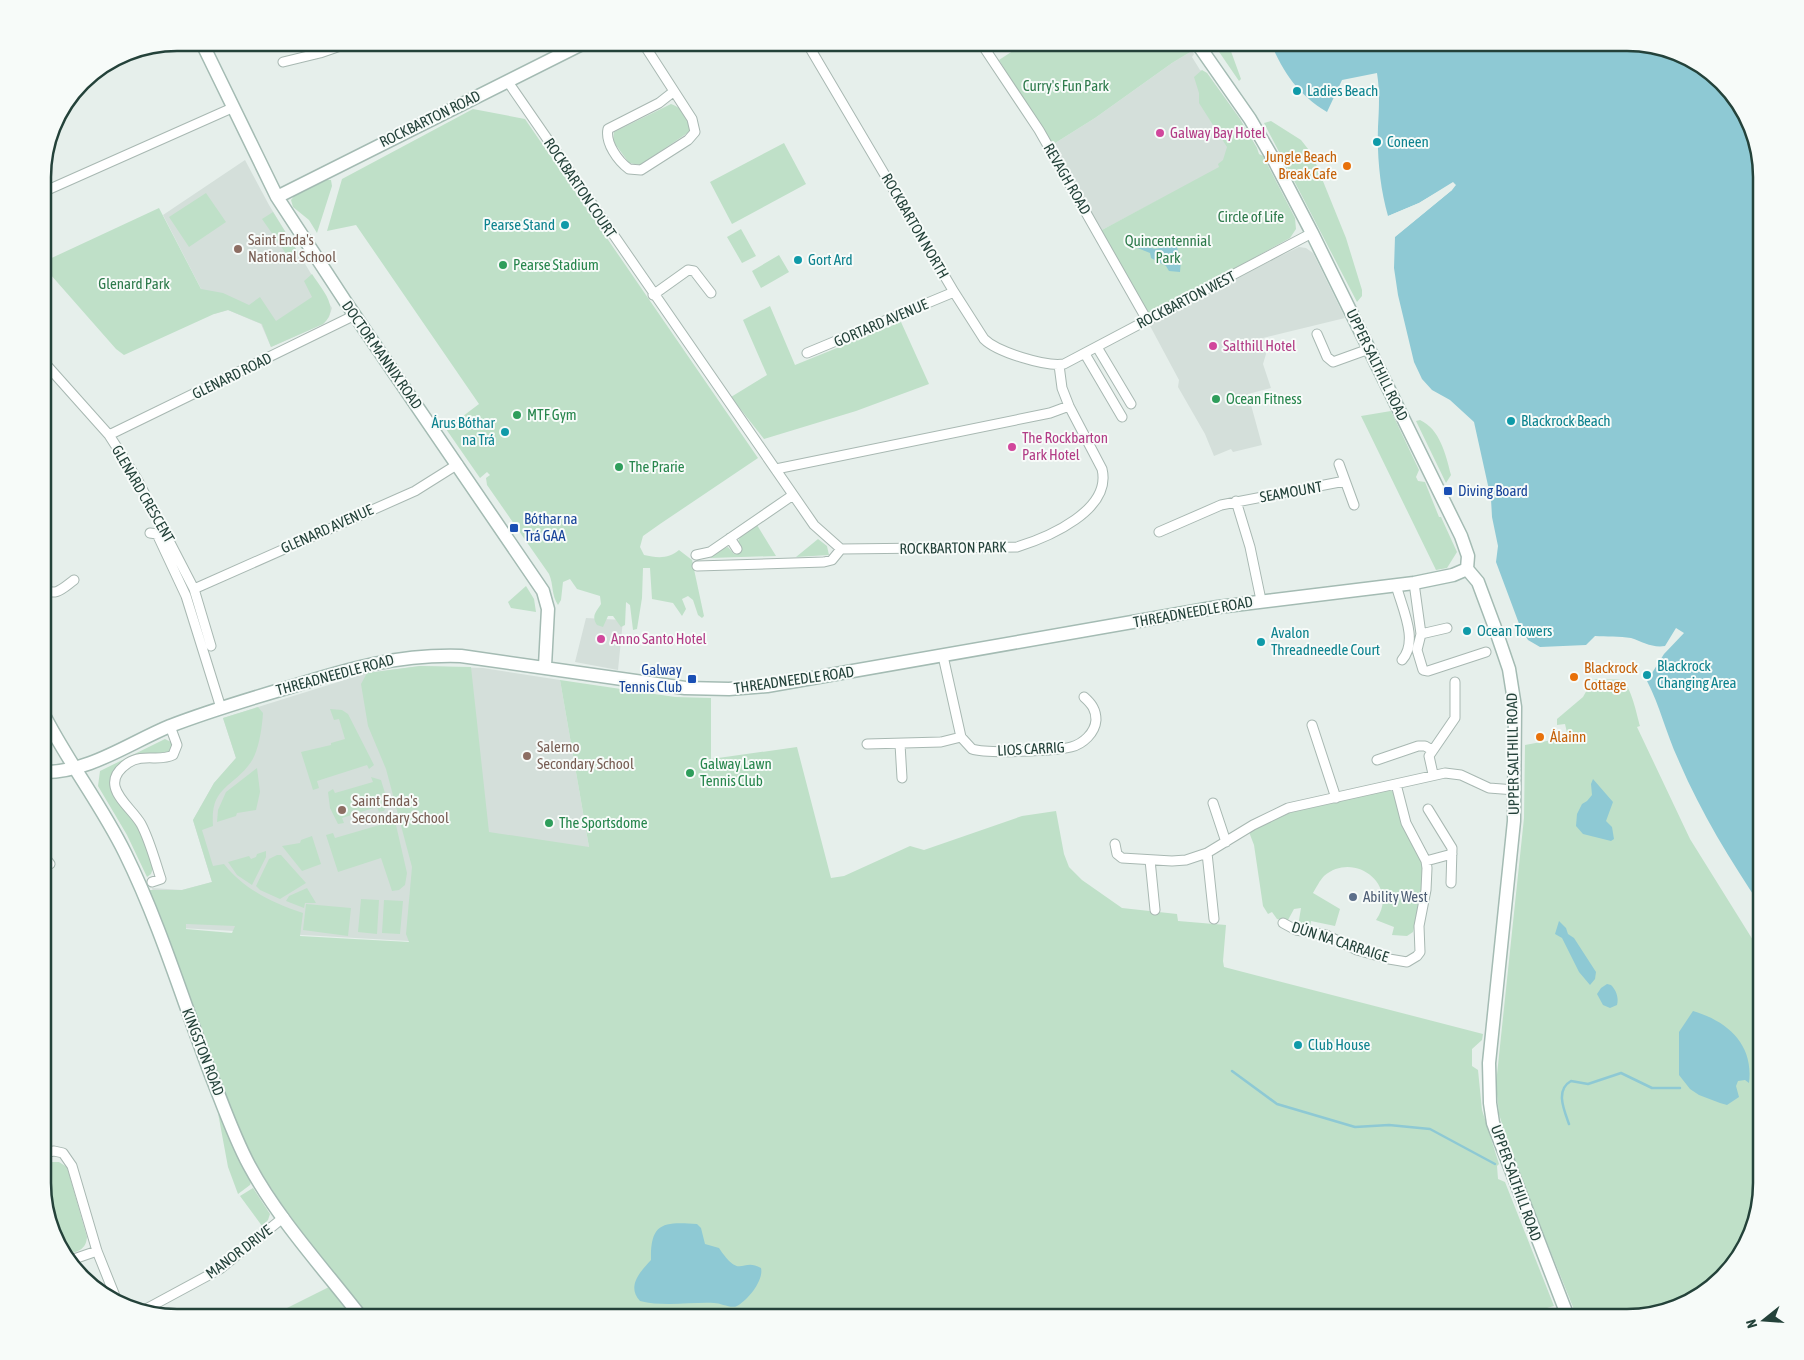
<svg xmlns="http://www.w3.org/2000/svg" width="1804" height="1360" viewBox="0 0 1804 1360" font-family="'Asap Condensed',sans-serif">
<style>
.built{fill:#d4dfda}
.green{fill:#bfe0c8;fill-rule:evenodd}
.water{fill:#8ec9d4}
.pier{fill:#e6efeb}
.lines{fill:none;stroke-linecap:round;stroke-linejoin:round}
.stream{stroke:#8ec9d4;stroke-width:2.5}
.street-casing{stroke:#a8b8b2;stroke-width:11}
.secondary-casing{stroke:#a4bbb3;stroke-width:15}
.street{stroke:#fff;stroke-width:9}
.secondary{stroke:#fff;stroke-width:12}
.culture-dot{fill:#0f9aa8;stroke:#f7fbf9;stroke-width:2}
.hotel-dot{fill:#d1479c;stroke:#f7fbf9;stroke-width:2}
.food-dot{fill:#e8710a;stroke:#f7fbf9;stroke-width:2}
.education-dot{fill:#8d6e63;stroke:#f7fbf9;stroke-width:2}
.leisure-dot{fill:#2e9e5b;stroke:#f7fbf9;stroke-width:2}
.transit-dot{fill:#1a4fb4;stroke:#f7fbf9;stroke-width:2}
.service-dot{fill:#5c6f8a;stroke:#f7fbf9;stroke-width:2}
.labels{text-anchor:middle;stroke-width:4;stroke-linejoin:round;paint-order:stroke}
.park-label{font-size:15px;fill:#2d7a4b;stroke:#f7fbf9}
.culture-label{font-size:15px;fill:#0d838f;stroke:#f7fbf9;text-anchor:start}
.street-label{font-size:15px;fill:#24423a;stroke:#f7fbf9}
.hotel-label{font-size:15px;fill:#b23c85;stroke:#f7fbf9;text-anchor:start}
.food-label{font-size:15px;fill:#c56008;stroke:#f7fbf9;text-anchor:start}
.education-label{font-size:15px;fill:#785e54;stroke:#f7fbf9;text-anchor:start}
.leisure-label{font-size:15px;fill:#27864d;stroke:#f7fbf9;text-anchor:start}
.transit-label{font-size:15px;fill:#164399;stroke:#f7fbf9;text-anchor:start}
.service-label{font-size:15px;fill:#4e5e75;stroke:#f7fbf9;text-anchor:start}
.rim{fill:none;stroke:#24423a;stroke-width:2.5}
</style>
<rect width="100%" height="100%" fill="#e6efeb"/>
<!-- built -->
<path class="built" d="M1192,51L1194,54L1192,57L1200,70L1207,73L1240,119L1257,148L1100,231L1052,145L1095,118L1172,63Z
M245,160L269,205L332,308L329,317L323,324L271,347L261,324L228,310L214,314L163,215Z
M1299,247L1306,248L1313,253L1345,318L1263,338L1266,354L1263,364L1271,388L1248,394L1262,445L1233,452L1231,449L1214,456L1205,434L1178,387L1179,380L1149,324L1179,310L1204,294Z
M586,618L623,620L618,670L575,662Z
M420,666L483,668L560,680L589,847L600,952L163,927L152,888L182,890L212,882L193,820L214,783L236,758L223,718L367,673Z"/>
<!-- green -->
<path class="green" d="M1025,43H1186L1192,51L1172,63L1095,118L1052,145L999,60Z
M1213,43H1228L1241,79L1239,81Z
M1202,70L1207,73L1240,119L1257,148L1259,154L1263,156L1295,218L1296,229L1290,238L1148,316L1100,231L1219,167L1218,164L1223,160L1227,147L1199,103V93L1194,77Z
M671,104C682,107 691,121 689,132L640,165L629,163L613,141L614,132Z
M473,109L525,119L758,458L660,524L643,536L640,547L644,555C657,558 669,559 679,550L692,560L704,616L702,618L698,615L693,600L688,596L682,599L686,609L682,616L673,603L652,599L650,568H643L642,598L637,629L633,630L630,605L626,602L625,625L621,627L613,616H608L603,627L597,625C591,616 596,612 601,604L600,596L577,589L570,579L563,582L561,600L558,605C551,594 554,586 549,574L487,485L486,478L490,475L487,472L480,478L446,429L479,404L356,225L327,231L342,179Z
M1271,121L1301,140L1312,154L1346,238L1362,290V296L1357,302L1264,123Z
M784,143L806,184L732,224L710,182Z
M325,180H331L332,186L317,233L309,220L293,207L291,200L295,195Z
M206,193L226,222L189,247L169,217Z
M159,208L201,289L223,293L249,305L260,297L276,321L312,297L304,281L312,274C322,290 341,308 323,324L271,347L262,324L228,310L214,314L124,355L116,349L43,266V262Z
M273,212L299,254L295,257L287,255L262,219Z
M741,229L756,256L742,263L727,237Z
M779,255L789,272L761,288L752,271Z
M770,306L795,365L901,322L929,384L856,411L764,439L731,397L767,375L743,320Z
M1391,411L1419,470L1416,477L1418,481L1425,482L1439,517H1441L1457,552L1447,568L1436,570L1361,416Z
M1420,420C1440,429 1446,455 1451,475L1446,483L1416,421Z
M757,525L776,556L710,558L721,549L728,547L734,554L742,549L738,542L740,537Z
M818,539L827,546L829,555L796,557Z
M526,586L534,599L536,612L511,608L508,602Z
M420,666L471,667L489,832L589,847L560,680L675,697L711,698V759L797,747L831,878L844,876L910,846L924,850L1022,816L1056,811L1064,854L1069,867L1082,880L1122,908L1177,914L1178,921L1226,925L1223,961L1224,967L1483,1034L1482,1040L1472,1049V1066L1478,1070L1482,1110L1499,1164L1497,1166L1498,1179L1505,1182L1554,1306L1515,1317H369C323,1257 270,1199 239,1130L148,890H182L212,882L193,820L214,783L236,758L223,718L258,707L263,713C262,728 259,750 251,762C232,789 210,786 213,826L202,830L213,866L224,864C244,889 272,903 303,913L300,936L409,942L406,934L412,867L386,769L368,726L361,684L367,673ZM186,924L235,926L232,933L186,929Z
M1596,679C1604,680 1615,679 1621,680C1631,684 1637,716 1640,726L1637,727L1690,839L1761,953V1183L1754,1226L1734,1265L1686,1304L1627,1317H1577L1511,1153L1499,1114L1496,1084L1524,818L1525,745L1568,737L1565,724L1557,725V719L1583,697L1592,681Z
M330,709L342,710L348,714L374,765L369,769L367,765L317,781L319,788L313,790L301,752L331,745V743L345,739L339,719L334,720Z
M165,739L173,743L171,752L120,765L114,794L138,825L153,868L151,874L147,877L127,835L98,786L100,771Z
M257,768L260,792L256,810L237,813L236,816L217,822L218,810L226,792Z
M371,777L381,780L388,803L384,811L379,812L377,807L342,818L344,823L338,824L330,808L328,792L333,789L335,793L373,782Z
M1386,790L1392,791L1396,795L1404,828L1421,861L1423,873V888L1413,932L1407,936L1392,935L1394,927L1376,920C1400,886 1355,850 1324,876C1320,880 1316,888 1313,893L1340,909L1335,926L1311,921L1310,928L1298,926L1301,908L1294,909L1288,920L1284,921L1277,919L1272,912L1268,914L1263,906L1254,845L1249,832L1295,810Z
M385,818L393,821L396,825L407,873L405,885L399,890L392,891L381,858L338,872L326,835L333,833L335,838L383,824L382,819Z
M312,836L321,864L302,871L282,846L300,843L301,840Z
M266,851V857L252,885L237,875L228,862L249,856L251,859L256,857L257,854Z
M277,855H281L306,883L280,899L260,890L256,886L269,859Z
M307,888L316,903H305L304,908L286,901L289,896Z
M361,899L379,900L377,934L358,932Z
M384,900L403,901L400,934L382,933Z
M306,904L351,908L348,936L303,930Z
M218,1113L251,1182L250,1185L238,1194L228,1167Z
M52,1162H59L67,1167L87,1237C86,1250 78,1251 67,1255C47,1231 43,1195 43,1164Z
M253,1188L270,1214L268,1220L262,1226L240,1196Z
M329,1287L352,1317H269Z"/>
<!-- water -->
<path class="water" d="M1271,43H1627L1671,50L1709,70L1748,118L1761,177V906C1730,860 1700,811 1678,759C1666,733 1660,706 1647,681L1664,654L1684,633L1676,628L1665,646C1652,648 1643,642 1631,638C1620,636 1606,637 1595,636L1586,645L1540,647L1528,640L1521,629L1496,562L1498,546L1492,517L1491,499L1474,422L1450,400L1432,390L1422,379L1414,362L1398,295L1394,268L1395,237L1452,190L1453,183L1419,203L1388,216C1380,188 1377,157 1378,127C1379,108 1380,92 1377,73L1342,80L1327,112C1299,95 1283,73 1271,43Z
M1129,241L1155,249L1176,244L1181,260L1180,272L1169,271L1166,266L1151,258L1150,253L1130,245Z
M1593,779L1613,802L1606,821L1612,827L1614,839L1611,841L1583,834L1576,826L1577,814L1582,804L1587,801L1592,795L1591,784Z
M1559,921L1566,928L1568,934L1574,938L1596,972L1595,979L1590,985L1579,972L1562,938L1555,934Z
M1607,984L1611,985C1616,990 1619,997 1617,1005L1610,1008L1603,1005L1597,994L1601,988Z
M1693,1011C1727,1021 1754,1044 1749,1083L1745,1080L1738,1081L1736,1086L1739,1097L1727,1105L1720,1103L1699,1095L1690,1089L1679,1075V1032Z
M697,1224L701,1228L705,1244L719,1248C741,1281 741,1257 761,1268C764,1280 748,1300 737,1306C731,1309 721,1303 714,1303C690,1302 664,1307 640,1301C626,1286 641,1271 651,1260C650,1222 664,1222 697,1224Z"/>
<!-- pier -->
<path class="pier" d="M1453,182L1456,185L1452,190L1392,239L1393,235L1452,186L1420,206L1389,219L1386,217L1419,203Z"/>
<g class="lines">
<!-- stream -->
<path class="stream" d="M1232,1071L1277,1104L1355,1127L1389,1125L1430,1129L1495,1164
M1569,1124C1564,1110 1555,1090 1571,1081L1588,1084L1621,1073L1652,1088H1680"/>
<defs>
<path id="street" d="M643,43L692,119L695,132L688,140L641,170L629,169C618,161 605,143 608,129L659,103L673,92
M807,43L954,292L984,339C997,352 1046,367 1064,364L1312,233
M981,43L1039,130L1147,320
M283,62L320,53L349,43
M508,82L814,525L841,549L1017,547C1049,537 1112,510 1102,469L1069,406L1062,388L1059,365
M43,192L232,108
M653,295L688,270L694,271L711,293
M1317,334L1327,357L1333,362L1369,349
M1097,347L1131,404
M807,353L954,292
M1085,354L1122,417
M43,361L109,435L137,479L194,589L211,646
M109,435L355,315
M1339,464L1354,505
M776,469L1050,413L1069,406
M1236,501L1250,547L1261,600
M1159,532L1221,505L1345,481
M150,533L157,534L186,596L221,708
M730,538L737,549
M696,555L710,552L793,495
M697,566L824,562L832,560L841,549
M1414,583L1421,634L1447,628
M1396,585C1402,608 1419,641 1402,660
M43,589C56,597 63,588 74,580
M194,589L415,491L458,464
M1421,634L1417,650L1423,670L1428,671L1486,652
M943,656L961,737L972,749C987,754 1056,751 1071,747C1083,744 1095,733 1096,720C1096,710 1092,704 1084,697
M1312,725L1336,798
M867,744L941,742L961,737
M900,744L902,778
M1377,760L1418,746H1425L1432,750
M1433,774L1429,756L1455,718V682
M1213,803L1226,842
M1428,809L1452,848L1451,883
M1115,844L1117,854L1122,858L1172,861L1186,860L1207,853L1253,825L1288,808L1445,773L1461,775L1489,788L1515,790
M1207,853L1214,919
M43,855L50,864
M1150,860L1155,910
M1426,861L1452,854
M152,882L161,879C155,861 150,841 141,824C130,805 96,785 128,763C143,753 160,762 173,755L177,745L170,726
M1283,923L1296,930L1326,935L1357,950L1389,959L1407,962L1417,956L1420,952L1419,926L1426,890L1427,868L1426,861L1406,823L1396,784
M43,1153L54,1151L63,1153L72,1166L97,1251L117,1301
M71,1260L97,1251
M138,1311L146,1309L220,1269L284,1217"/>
<path id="secondary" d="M202,43L277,197L345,301L543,591L548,609L545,666
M1197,43L1250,119L1275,162L1312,233L1461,536L1468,556L1467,569
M277,197L584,43
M1467,569L1478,582L1494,625L1509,669L1515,707L1514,821L1489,1063L1490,1103L1493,1123L1568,1317
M43,713C67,761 101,804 125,853C160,924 183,1001 211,1075C223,1105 234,1137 249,1165C278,1219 324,1269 361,1317
M43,772C88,773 129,743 170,726C209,711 249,699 290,687C348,669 398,654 461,656L685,688L729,689L767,686L1218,607L1414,583L1453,575L1467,569"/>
</defs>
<!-- street casing -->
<use href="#street" class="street-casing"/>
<!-- secondary casing -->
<use href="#secondary" class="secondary-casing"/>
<!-- street -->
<use href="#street" class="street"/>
<!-- secondary -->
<use href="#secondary" class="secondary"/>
</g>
<!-- markers -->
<g class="culture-dot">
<circle cx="1297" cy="91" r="5"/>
<circle cx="1377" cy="142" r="5"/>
<circle cx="565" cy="225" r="5"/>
<circle cx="798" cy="260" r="5"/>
<circle cx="1511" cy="421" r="5"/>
<circle cx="505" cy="432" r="5"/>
<circle cx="1467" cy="631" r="5"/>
<circle cx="1261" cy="642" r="5"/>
<circle cx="1647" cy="675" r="5"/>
<circle cx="1298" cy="1045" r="5"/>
</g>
<g class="hotel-dot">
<circle cx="1160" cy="133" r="5"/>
<circle cx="1213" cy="346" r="5"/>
<circle cx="1012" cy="447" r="5"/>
<circle cx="601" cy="639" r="5"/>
</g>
<g class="food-dot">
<circle cx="1347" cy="166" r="5"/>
<circle cx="1574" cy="677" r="5"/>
<circle cx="1540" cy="737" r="5"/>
</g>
<g class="education-dot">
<circle cx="238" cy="249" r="5"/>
<circle cx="527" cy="756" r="5"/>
<circle cx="342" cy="810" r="5"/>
</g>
<g class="leisure-dot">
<circle cx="503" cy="265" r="5"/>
<circle cx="1216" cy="399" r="5"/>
<circle cx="517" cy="415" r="5"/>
<circle cx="619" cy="467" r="5"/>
<circle cx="690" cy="773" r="5"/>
<circle cx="549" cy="823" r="5"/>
</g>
<g class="transit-dot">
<rect x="1443" y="486" width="10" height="10" rx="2.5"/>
<rect x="509" y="523" width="10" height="10" rx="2.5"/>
<rect x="687" y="674" width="10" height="10" rx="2.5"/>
</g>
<circle class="service-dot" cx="1353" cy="897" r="5"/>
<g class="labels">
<!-- park labels -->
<g class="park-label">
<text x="1066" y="91">Curry's Fun Park</text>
<text x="1251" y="222">Circle of Life</text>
<text x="1168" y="246">Quincentennial<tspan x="1168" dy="17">Park</tspan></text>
<text x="134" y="289">Glenard Park</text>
</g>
<!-- culture labels -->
<g class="culture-label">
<text x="1307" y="96">Ladies Beach</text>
<text x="1387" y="147">Coneen</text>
<text x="555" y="230" text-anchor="end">Pearse Stand</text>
<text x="808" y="265">Gort Ard</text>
<text x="1521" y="426">Blackrock Beach</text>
<text x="495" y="428" text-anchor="end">Árus Bóthar<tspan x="495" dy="17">na Trá</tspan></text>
<text x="1477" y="636">Ocean Towers</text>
<text x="1271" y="638">Avalon<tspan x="1271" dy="17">Threadneedle Court</tspan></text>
<text x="1657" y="671">Blackrock<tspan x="1657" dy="17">Changing Area</tspan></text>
<text x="1308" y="1050">Club House</text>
</g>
<!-- street labels -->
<g class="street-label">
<text transform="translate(430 119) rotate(-26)" y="5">ROCKBARTON ROAD</text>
<text transform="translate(1067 179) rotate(60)" y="5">REVAGH ROAD</text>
<text transform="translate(580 188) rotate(56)" y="5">ROCKBARTON COURT</text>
<text transform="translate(915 226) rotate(60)" y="5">ROCKBARTON NORTH</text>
<text transform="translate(1186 300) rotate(-27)" y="5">ROCKBARTON WEST</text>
<text transform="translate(881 323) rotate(-23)" y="5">GORTARD AVENUE</text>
<text transform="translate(382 355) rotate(55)" y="5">DOCTOR MANNIX ROAD</text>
<text transform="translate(1377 365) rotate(64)" y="5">UPPER SALTHILL ROAD</text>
<text transform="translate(232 376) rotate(-26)" y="5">GLENARD ROAD</text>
<text transform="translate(1291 492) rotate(-10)" y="5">SEAMOUNT</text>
<text transform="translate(143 494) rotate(60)" y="5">GLENARD CRESCENT</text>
<text transform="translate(327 529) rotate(-24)" y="5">GLENARD AVENUE</text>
<text transform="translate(953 548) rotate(-1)" y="5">ROCKBARTON PARK</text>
<text transform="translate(1193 612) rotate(-10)" y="5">THREADNEEDLE ROAD</text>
<text transform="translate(335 675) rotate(-15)" y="5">THREADNEEDLE ROAD</text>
<text transform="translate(794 680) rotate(-8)" y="5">THREADNEEDLE ROAD</text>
<text transform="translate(1031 749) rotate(-3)" y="5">LIOS CARRIG</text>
<text transform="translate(1513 754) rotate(-91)" y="5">UPPER SALTHILL ROAD</text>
<text transform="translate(1340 942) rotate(18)" y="5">DÚN NA CARRAIGE</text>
<text transform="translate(203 1052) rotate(69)" y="5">KINGSTON ROAD</text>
<text transform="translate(1516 1183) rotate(70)" y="5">UPPER SALTHILL ROAD</text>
<text transform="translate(239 1252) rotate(-37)" y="5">MANOR DRIVE</text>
</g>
<!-- hotel labels -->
<g class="hotel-label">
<text x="1170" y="138">Galway Bay Hotel</text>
<text x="1223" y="351">Salthill Hotel</text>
<text x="1022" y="443">The Rockbarton<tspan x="1022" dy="17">Park Hotel</tspan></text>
<text x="611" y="644">Anno Santo Hotel</text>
</g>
<!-- food labels -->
<g class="food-label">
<text x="1337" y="162" text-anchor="end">Jungle Beach<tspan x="1337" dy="17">Break Cafe</tspan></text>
<text x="1584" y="673">Blackrock<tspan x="1584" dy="17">Cottage</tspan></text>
<text x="1550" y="742">Álainn</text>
</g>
<!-- education labels -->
<g class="education-label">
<text x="248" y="245">Saint Enda's<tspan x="248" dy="17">National School</tspan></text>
<text x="537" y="752">Salerno<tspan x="537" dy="17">Secondary School</tspan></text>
<text x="352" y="806">Saint Enda's<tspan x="352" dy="17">Secondary School</tspan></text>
</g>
<!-- leisure labels -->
<g class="leisure-label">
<text x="513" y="270">Pearse Stadium</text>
<text x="1226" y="404">Ocean Fitness</text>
<text x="527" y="420">MTF Gym</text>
<text x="629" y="472">The Prarie</text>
<text x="700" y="769">Galway Lawn<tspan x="700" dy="17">Tennis Club</tspan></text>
<text x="559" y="828">The Sportsdome</text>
</g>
<!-- transit labels -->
<g class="transit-label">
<text x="1458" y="496">Diving Board</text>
<text x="524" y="524">Bóthar na<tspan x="524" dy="17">Trá GAA</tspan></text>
<text x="682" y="675" text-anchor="end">Galway<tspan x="682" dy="17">Tennis Club</tspan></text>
</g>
<!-- service labels -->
<g class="service-label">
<text x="1363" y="902">Ability West</text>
</g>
</g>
<!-- crop -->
<path d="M0 0H1804V1360H0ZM177 51H1627A126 126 0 0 1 1753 177V1183A126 126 0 0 1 1627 1309H177A126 126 0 0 1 51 1183V177A126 126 0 0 1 177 51Z" fill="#f7fbf9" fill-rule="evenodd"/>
<path class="rim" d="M177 51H1627A126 126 0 0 1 1753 177V1183A126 126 0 0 1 1627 1309H177A126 126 0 0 1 51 1183V177A126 126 0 0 1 177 51Z"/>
<!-- north arrow -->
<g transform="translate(1764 1320) rotate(253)" stroke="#f7fbf9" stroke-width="4" paint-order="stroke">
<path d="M0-4L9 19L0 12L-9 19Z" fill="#24423a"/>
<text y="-8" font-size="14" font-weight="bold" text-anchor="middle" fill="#24423a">N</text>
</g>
</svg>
